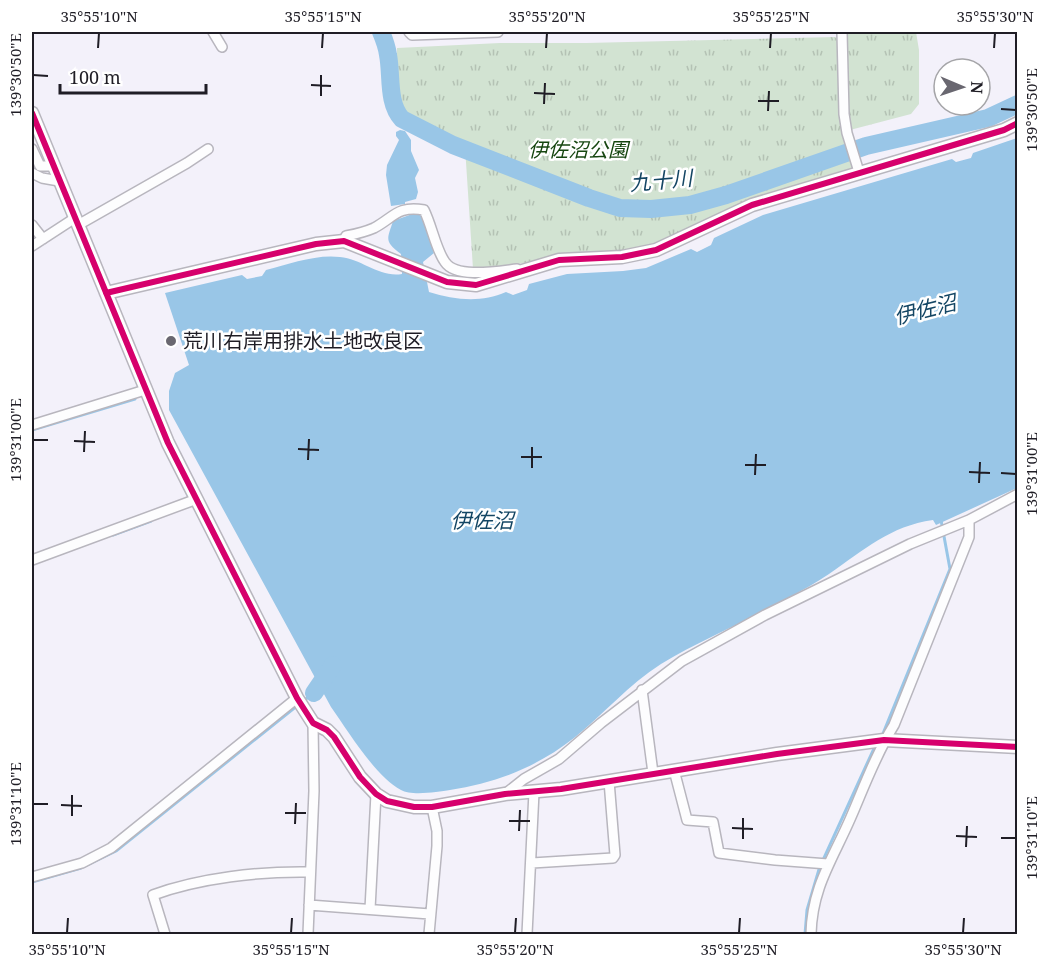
<svg xmlns="http://www.w3.org/2000/svg" width="1049" height="966" viewBox="0 0 1049 966" font-family="'Noto Serif','Noto Sans JP',serif">
<style>
.grass{fill:url(#grass-tufts)}
.water{fill:#99c6e7}
.lines{fill:none;stroke-linecap:round;stroke-linejoin:round}
.stream{stroke:#99c6e7;stroke-width:3}
.river{stroke:#99c6e7;stroke-width:18}
.minor-casing{stroke:#b8b6be;stroke-width:12}
.tertiary-casing{stroke:#b8b6be;stroke-width:15}
.minor{stroke:#fdfdfe;stroke-width:9}
.tertiary{stroke:#fdfdfe;stroke-width:12}
.cycleway-casing{stroke:#fff;stroke-width:10}
.cycleway{stroke:#d6006c;stroke-width:6}
.ticks{fill:none;stroke:#1f1d25;stroke-width:2}
.poi-dot{fill:#696770;stroke:#fff;stroke-width:2}
.labels{text-anchor:middle;stroke-width:5;stroke-linejoin:round;paint-order:stroke}
.park-label{font-size:20px;font-style:italic;fill:#164610;stroke:#fff}
.poi-label{font-size:20px;fill:#1f1d25;stroke:#fff;text-anchor:start}
.water-label{font-size:21px;font-style:italic;fill:#144664;stroke:#fff}
.neatline{fill:none;stroke:#1f1d25;stroke-width:2}
.ticks-label{font-size:15px;text-anchor:middle;fill:#1f1d25}
</style>
<defs>
<pattern id="grass-tufts" width="24" height="20" patternUnits="userSpaceOnUse" patternTransform="scale(1.5)"><rect width="24" height="20" fill="#d2e3d2"/><path d="M3 7l-1-3M5 7V3M7 7l1-3M15 17l-1-3M17 17v-4M19 17l1-3" fill="none" stroke="#b4c2b4"/></pattern>
</defs>
<rect width="100%" height="100%" fill="#f3f1fa"/>
<!-- grass -->
<path class="grass" d="M846,32H916L919,50V104L911,114L850,130L848,117Z
M835,37L838,40L842,128L853,169L645,249L473,269L465,147C441,135 407,125 395,100L397,48L500,43H586Z"/>
<!-- water -->
<path class="water" d="M400,130L405,131L411,140V151L419,170L415,178L418,192L416,199L405,202V204L391,206L386,175L387,165L399,140L396,136V132Z
M1017,138C1017,151 1013,175 1018,184L1017,488L936,525L933,520C890,526 864,550 829,574C817,582 803,590 790,597C748,621 702,639 661,664C628,685 604,714 574,738C537,767 496,783 450,790C438,792 411,796 401,790C375,776 348,731 331,707L169,410V391L175,373L189,365L165,293L242,275L247,279L262,276L266,270C289,264 316,254 340,257C362,259 380,278 402,274L401,254C384,241 387,240 393,221L415,213L422,216L434,253L423,262L429,292C455,300 481,303 506,292L513,295L527,290L529,284L567,274L623,271L646,268L691,249L697,252L711,245L714,238L763,215L952,159L956,162L971,158L973,153Z"/>
<g class="lines">
<!-- stream -->
<path class="stream" d="M32,430L135,399
M113,535L151,521
M303,701L314,693
M882,736L950,569L941,520
M823,860L876,744
M32,882L81,868L116,851L298,705
M805,934L807,910L820,866"/>
<!-- river -->
<path class="river" d="M381,32C384,39 387,47 388,55C392,75 387,103 402,119L453,145L589,198L620,208L651,209L690,205L726,195L866,146L988,118L1018,104
M314,693L333,665"/>
<defs>
<path id="minor" d="M213,32L222,47
M409,32L412,35L498,32
M842,32L844,114L847,133L859,172
M32,149L40,166H54
M32,173L42,178L59,181
M32,225L43,239
M78,225L187,163L208,149
M344,241L346,236C356,234 365,232 374,228C393,218 398,205 424,210C432,226 436,250 445,262C456,279 499,271 517,269
M32,246L75,218
M32,425L145,390
M32,560L197,499
M642,690L653,773
M674,770L687,820L713,822L719,853L775,860L828,864
M505,794L524,779L559,759L601,723L682,661L765,615L910,544L969,520L1018,494
M532,863L613,858L615,855L609,781
M32,877L82,863L111,848L297,698
M309,905L430,914
M370,909L376,794
M165,934L153,895C199,878 261,871 310,872
M308,934L314,791L313,723
M429,934L437,846V831L432,807
M527,934L534,792
M811,934C812,887 833,859 851,817C864,787 876,754 894,725L969,537V520"/>
<path id="tertiary" d="M32,113L168,443L297,698L313,723L327,730L334,737L360,777L376,794L387,801L414,807H432L505,794L561,789L777,754L884,740L1018,747
M106,293L316,244L344,241L447,282L476,285L559,260L622,257L656,250L752,205L1004,130L1018,123"/>
</defs>
<!-- minor casing -->
<use href="#minor" class="minor-casing"/>
<!-- tertiary casing -->
<use href="#tertiary" class="tertiary-casing"/>
<!-- minor -->
<use href="#minor" class="minor"/>
<!-- tertiary -->
<use href="#tertiary" class="tertiary"/>
<defs>
<path id="cycleway" d="M32,113L168,443L297,698L313,723L327,730L334,737L360,777L376,794L387,801L414,807H432L505,794L561,789L777,754L884,740L1018,747
M106,293L316,244L344,241L447,282L476,285L559,260L622,257L656,250L752,205L1004,130L1018,123"/>
</defs>
<!-- cycleway casing -->
<use href="#cycleway" class="cycleway-casing"/>
<!-- cycleway -->
<use href="#cycleway" class="cycleway"/>
</g>
<!-- ticks -->
<path class="ticks" d="M98,48L99,33M322,48L323,33M546,48L547,33M770,48L771,33M994,48L995,33M33,75L48,76M311,85L331,86M534,93L555,94M321,96V75M758,101H779M544,104L545,83M1001,109L1016,110M768,111L769,91M33,440H48M74,441L95,442M298,449L319,450M84,452L85,431M521,457H542M308,460L309,439M745,465H766M532,468V447M969,472L990,473M1001,473L1016,474M755,475L756,454M979,483L980,462M33,804H48M61,805L82,806M285,813H306M72,816V795M509,821H530M295,824L296,803M732,828L753,829M519,831L520,810M956,836L977,837M1001,838H1016M743,839V818M966,847L967,826M67,933L68,918M291,933L292,918M515,933L516,918M739,933L740,918M963,933L964,918"/>
<!-- markers -->
<circle class="poi-dot" cx="171" cy="341" r="6"/>
<g class="labels">
<!-- park labels -->
<g class="park-label">
<text x="578" y="157">伊佐沼公園</text>
</g>
<!-- poi labels -->
<g class="poi-label">
<text x="183" y="348">荒川右岸用排水土地改良区</text>
</g>
<!-- water labels -->
<g class="water-label">
<text transform="translate(661 181) rotate(-5)" y="7">九十川</text>
<text transform="translate(925 310) rotate(-14)" y="7">伊佐沼</text>
<text x="482" y="528">伊佐沼</text>
</g>
</g>
<!-- border -->
<rect width="1049" height="966" fill="none" stroke="#ffffff" stroke-width="66"/>
<!-- north arrow -->
<g transform="translate(962 87) rotate(92)"><circle r="28" fill="#ffffff" stroke="#a5a5a8" stroke-width="1.5"/>
<path d="M0-4.5L10 22L0 15L-10 22Z" fill="#696770"/>
<text y="-9" font-size="16" font-weight="bold" text-anchor="middle" fill="#1f1d25">N</text>
</g>
<!-- scale -->
<path d="M60 84v9h146v-9" fill="none" stroke="#1f1d25" stroke-width="3"/>
<text x="69" y="84" font-size="18" fill="#1f1d25" stroke="#ffffff" stroke-width="4.5" paint-order="stroke">100 m</text>
<rect x="33" y="33" width="983" height="900" class="neatline"/>
<g class="ticks-label">
<text x="99" y="22">35°55'10"N</text>
<text x="323" y="22">35°55'15"N</text>
<text x="547" y="22">35°55'20"N</text>
<text x="771" y="22">35°55'25"N</text>
<text x="995" y="22">35°55'30"N</text>
<text transform="translate(16 75) rotate(-90)" y="5">139°30'50"E</text>
<text transform="translate(1032 110) rotate(-90)" y="5">139°30'50"E</text>
<text transform="translate(16 440) rotate(-90)" y="5">139°31'00"E</text>
<text transform="translate(1032 474) rotate(-90)" y="5">139°31'00"E</text>
<text transform="translate(16 804) rotate(-90)" y="5">139°31'10"E</text>
<text transform="translate(1032 838) rotate(-90)" y="5">139°31'10"E</text>
<text x="67" y="955">35°55'10"N</text>
<text x="291" y="955">35°55'15"N</text>
<text x="515" y="955">35°55'20"N</text>
<text x="739" y="955">35°55'25"N</text>
<text x="963" y="955">35°55'30"N</text>
</g>
</svg>
